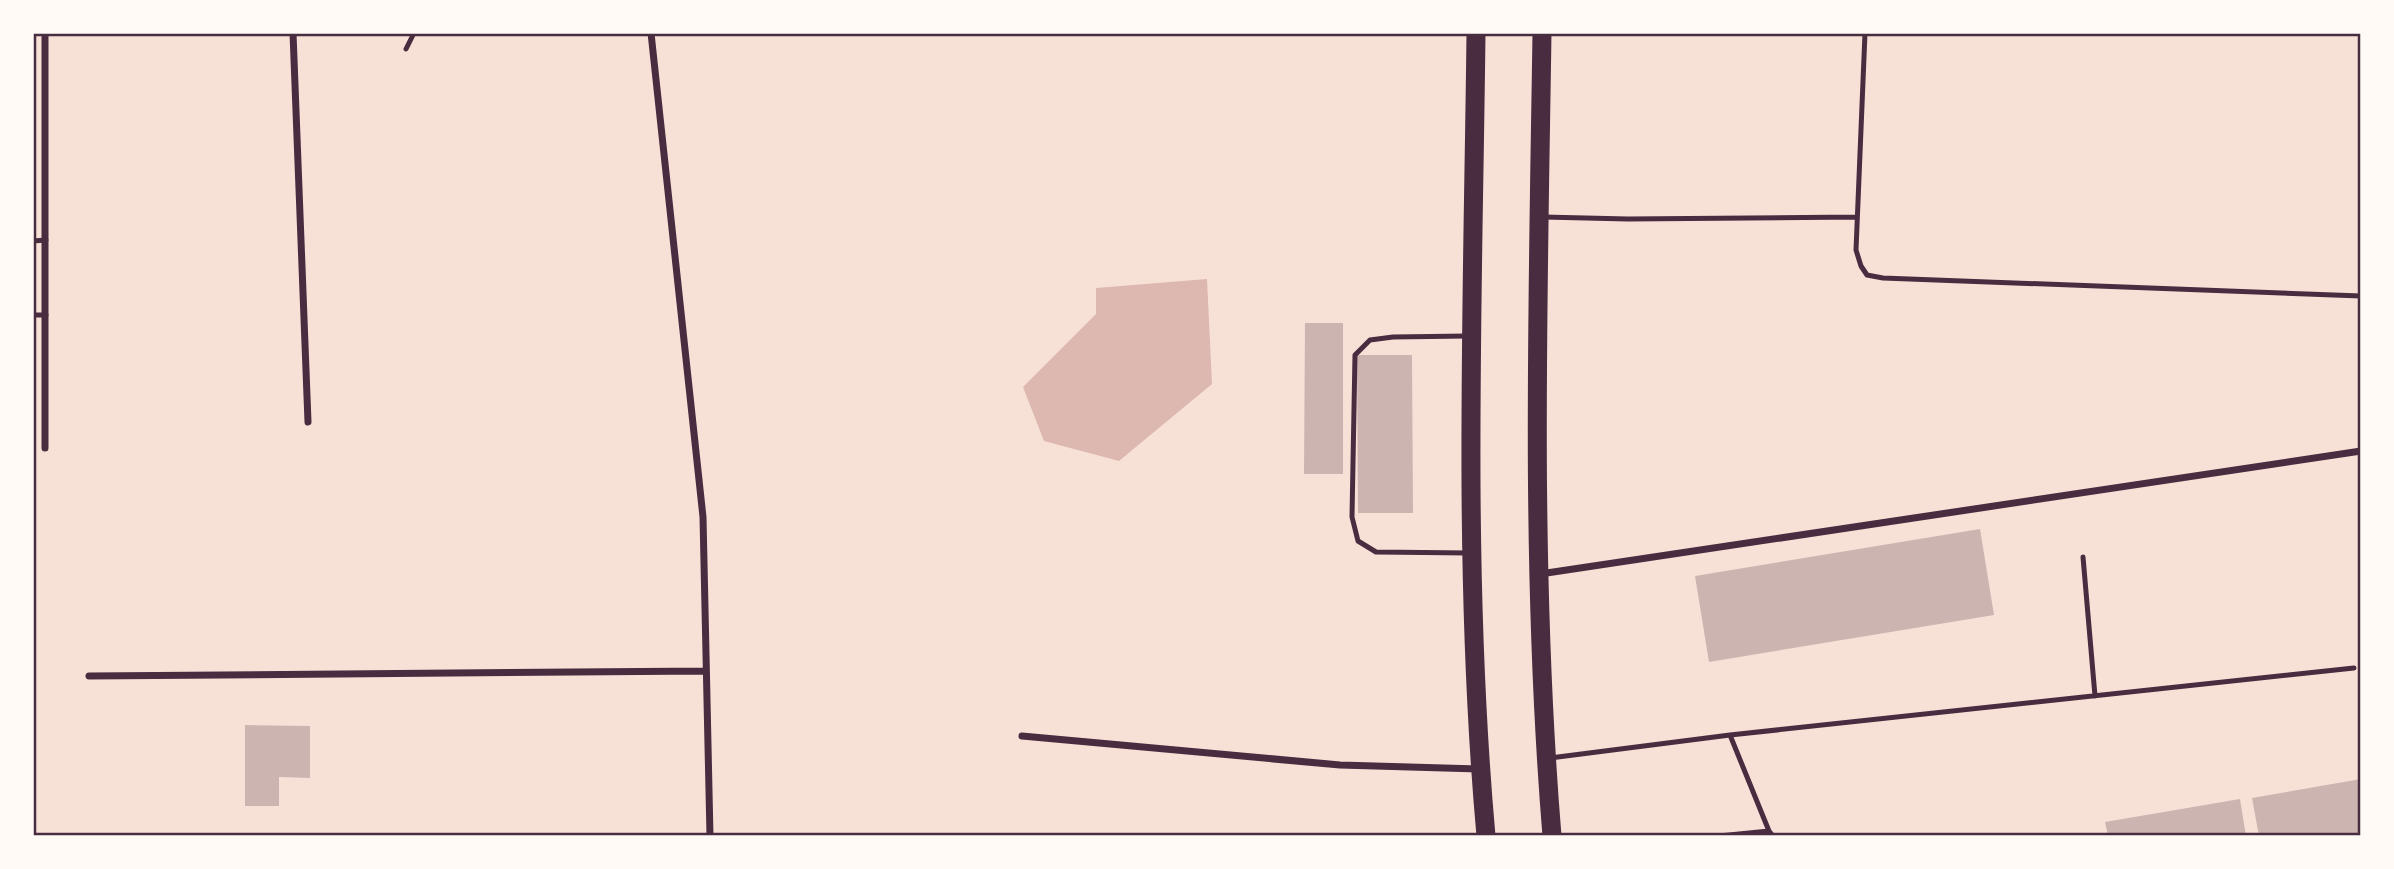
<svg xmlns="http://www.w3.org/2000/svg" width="2394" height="869" viewBox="0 0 2394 869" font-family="'Exo 2',sans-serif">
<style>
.water{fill:#dcb8b0}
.building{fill:#ccb4b1}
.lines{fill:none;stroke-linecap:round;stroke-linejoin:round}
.service{stroke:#4a2c40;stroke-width:5}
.minor{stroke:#4a2c40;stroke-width:7}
.trunk{stroke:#4a2c40;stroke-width:19}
.neatline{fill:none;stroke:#4a2c40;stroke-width:2.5}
</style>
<rect width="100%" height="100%" fill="#f7e1d7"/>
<!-- water -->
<path class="water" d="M1207,279L1212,384L1119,461L1044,441L1023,387L1096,314V288Z"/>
<!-- building -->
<path class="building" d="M1305,323H1343V474H1304Z
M1357,355H1412L1413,513H1358Z
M1980,529L1994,615L1709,662L1695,576Z
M245,725L310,726V778L279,777V806H245Z
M2361,779V836H2259L2252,798Z
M2240,799L2246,836H2108L2105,822Z"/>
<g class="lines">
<!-- service -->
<path class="service" d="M1865,33L1856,250L1861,266L1867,275L1883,278L2361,296
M406,49L414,33
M1543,217L1628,219L1857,217
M33,241L46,240
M33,315H46
M1467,336L1393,337L1370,340L1355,355L1352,517L1358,541L1376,552L1469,553
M2083,557L2095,696
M1730,735L1769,831L1773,836
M1550,758L1730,735L2354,668
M1719,836L1769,831"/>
<!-- minor -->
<path class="minor" d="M293,33L308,422
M651,33L703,517L710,836
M45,448V33
M1540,574L2361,451
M89,676L706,671
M1022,736L1340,765L1479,769"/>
<!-- trunk -->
<path class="trunk" d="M1476,33C1473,300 1462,569 1486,836
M1542,33C1538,301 1530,569 1552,836"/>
</g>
<!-- border -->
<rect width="2394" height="869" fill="none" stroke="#fffaf5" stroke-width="70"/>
<rect x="35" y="35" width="2324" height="799" class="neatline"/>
</svg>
